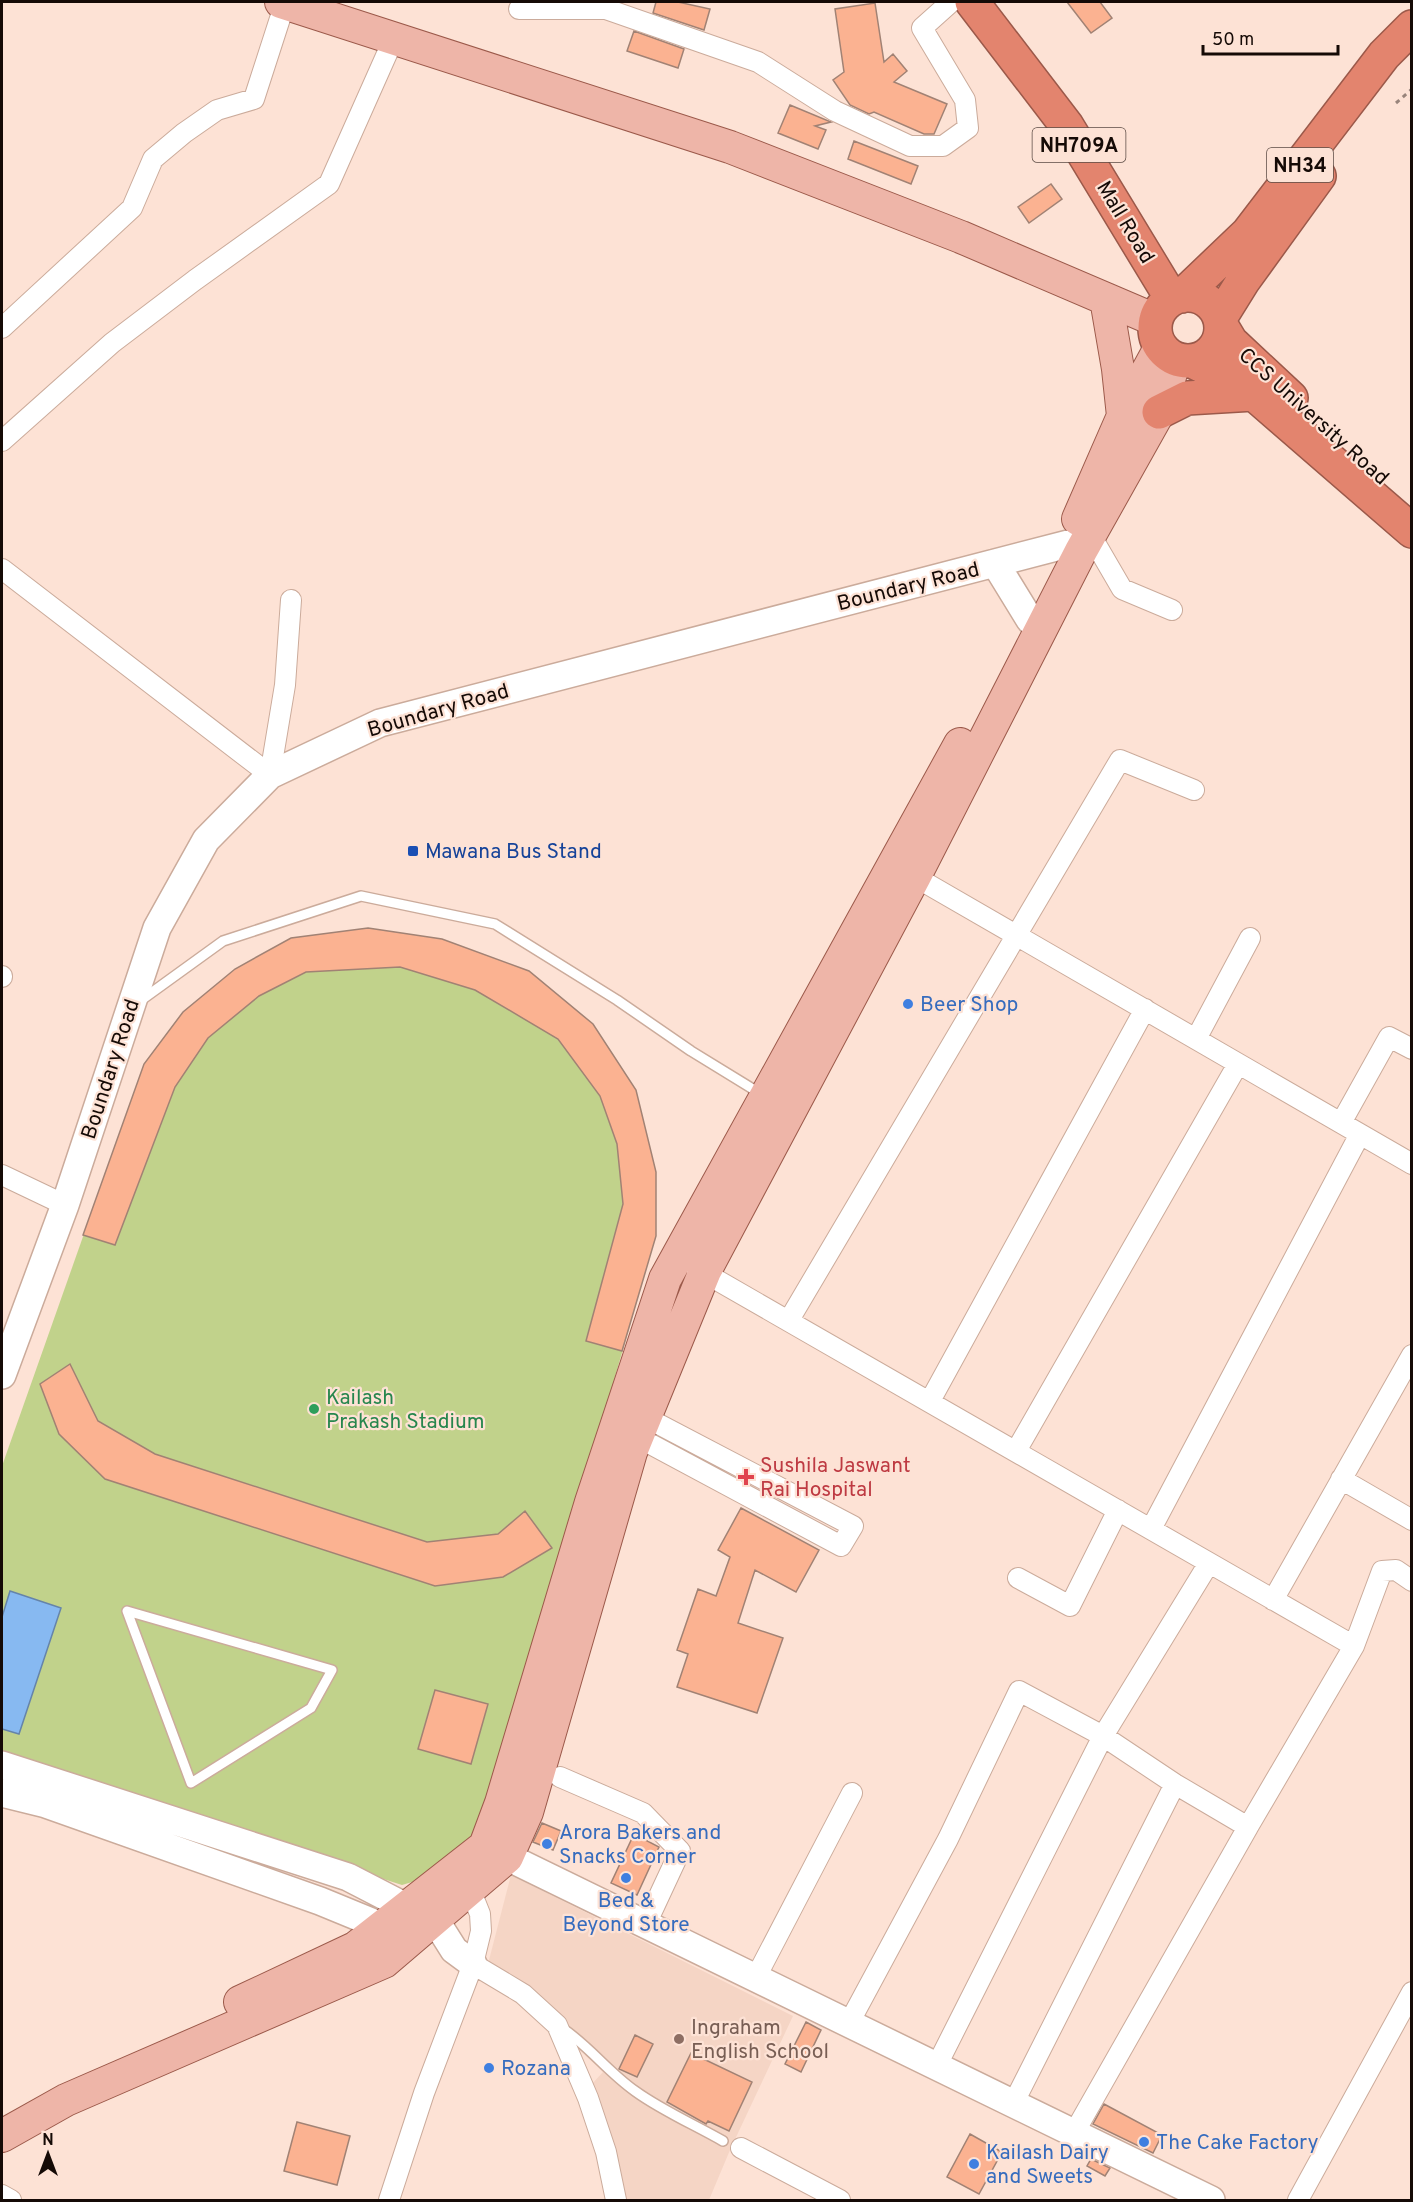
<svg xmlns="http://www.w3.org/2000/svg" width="1413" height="2202" viewBox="0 0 1413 2202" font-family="Overpass,sans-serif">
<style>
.built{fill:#f5d5c5}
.green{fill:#c1d28b}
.water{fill:#87b9f1;stroke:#6584aa;stroke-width:1.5}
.building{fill:#fbb291;stroke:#a18274;stroke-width:1.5}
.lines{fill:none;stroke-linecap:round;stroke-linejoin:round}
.lane-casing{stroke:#cbab9b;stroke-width:12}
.street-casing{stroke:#cbab9b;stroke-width:22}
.secondary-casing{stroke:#cbab9b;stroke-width:30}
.primary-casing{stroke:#9b594a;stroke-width:34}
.highway-casing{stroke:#9b594a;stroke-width:36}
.path{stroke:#98847b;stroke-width:3;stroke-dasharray:4.5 4.5;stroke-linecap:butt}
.lane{stroke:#fff;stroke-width:9}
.street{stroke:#fff;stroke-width:20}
.secondary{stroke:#fff;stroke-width:27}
.primary{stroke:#eeb5a8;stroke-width:32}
.highway{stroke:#e3846e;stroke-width:33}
.transit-dot{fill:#1a4fb4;stroke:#fde2d5;stroke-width:2}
.shop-dot{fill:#3f7fe0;stroke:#fde2d5;stroke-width:2}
.leisure-dot{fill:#2e9e5b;stroke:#fde2d5;stroke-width:2}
.health-dot{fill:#e0444e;stroke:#fde2d5;stroke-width:2}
.education-dot{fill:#8d6e63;stroke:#fde2d5;stroke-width:2}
.labels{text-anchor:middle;stroke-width:4.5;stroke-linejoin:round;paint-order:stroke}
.shield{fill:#fde2d5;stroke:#5b4b44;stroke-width:1.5}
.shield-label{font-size:20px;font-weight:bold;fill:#150a06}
.street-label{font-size:21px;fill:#150a06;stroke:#fde2d5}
.transit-label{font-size:21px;fill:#164399;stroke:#fde2d5;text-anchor:start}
.shop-label{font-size:21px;fill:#366cbe;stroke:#fde2d5;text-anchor:start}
.leisure-label{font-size:21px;fill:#27864d;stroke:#fde2d5;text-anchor:start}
.health-label{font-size:21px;fill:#be3a42;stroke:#fde2d5;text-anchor:start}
.education-label{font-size:21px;fill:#785e54;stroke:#fde2d5;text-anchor:start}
</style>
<rect width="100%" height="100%" fill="#fde2d5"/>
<!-- built -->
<path class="built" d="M511,1875L793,2016L730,2150L709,2200H621L591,2085L603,2072L586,2056L565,2023L488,1964Z"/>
<!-- green -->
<path class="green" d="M291,938L529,971L593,1024L636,1090L656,1236L482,1833L453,1870L402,1885L2,1756V1466L144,1064L183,1012Z"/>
<!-- water -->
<path class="water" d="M10,1591L61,1608L19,1734L2,1729V1617Z"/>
<!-- building -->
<path class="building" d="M656,2H678L710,9L704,30L653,13Z
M1067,2H1100L1112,18L1091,33Z
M875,3L884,62L893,54L907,71L894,82L947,104L934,134H924L874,112L869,114L850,105L833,80L844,72L835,9Z
M634,31L684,49L678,68L627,51Z
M790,105L831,122L815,126L826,130L818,149L778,133Z
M854,141L918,166L911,184L848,159Z
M1051,184L1062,199L1029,223L1018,207Z
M368,928L442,939L529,971L593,1024L636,1090L656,1172V1236L622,1351L586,1341L623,1204L617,1144L600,1096L558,1039L475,990L400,967L306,972L259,996L208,1038L175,1087L115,1245L83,1235L144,1064L183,1012L235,969L291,938Z
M70,1364L98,1421L155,1454L427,1542L498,1534L525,1511L552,1548L503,1577L435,1586L105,1479L59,1434L40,1384Z
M741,1508L819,1550L796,1592L755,1570L738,1623L783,1638L757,1713L677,1687L688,1654L677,1650L698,1589L716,1596L730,1557L718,1550Z
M435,1690L488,1704L471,1764L418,1749Z
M542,1823L561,1831L553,1850L533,1842Z
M634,1834L659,1847L637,1895L611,1883Z
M806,2022L821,2030L801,2072L785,2064Z
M635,2035L653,2044L637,2077L619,2069Z
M691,2053L752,2082L729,2131L708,2121L706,2124L667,2102Z
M1104,2104L1162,2135L1153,2153L1093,2124Z
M297,2122L350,2136L337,2185L284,2171Z
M970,2134L1002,2152L979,2194L947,2177Z
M1091,2159L1110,2168L1105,2176L1087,2166Z"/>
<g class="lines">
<defs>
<path id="lane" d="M140,1001L223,941L361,896L495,924L617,1000L691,1051L761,1094
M127,1611L332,1670L311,1708L191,1783Z
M562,2028C589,2046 608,2072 635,2091C661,2110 695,2125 723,2141"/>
<path id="street" d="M519,9H606L758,62L835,111L910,146H943L968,128L965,100L922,28L951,2
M2,328L132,208L153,159L184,133L217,110L254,99L285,3
M2,441L112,343L195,280L329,184L394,38
M1090,534L1122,589L1172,610
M2,569L270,775L285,685L291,600
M905,871L1412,1164
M2,977V976
M1196,1039L1250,938
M1341,1123L1389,1037L1412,1049
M2,1175L65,1205
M696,1268L1354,1646
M789,1320L1120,760L1194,790
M930,1401L1145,1009
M628,1432L841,1546L853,1526L645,1417
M1016,1451L1238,1064
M1341,1479L1412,1520
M1151,1529L1360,1134
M1018,1578L1070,1606L1118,1510
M1273,1600L1412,1355
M560,1777L643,1813L680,1851L646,1924
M1248,1827L1354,1646L1382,1571L1396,1570L1412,1581
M473,1964L523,1994L557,2025L588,2098L606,2152L616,2200
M756,1977L852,1793
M849,2023L948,1839L1019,1691L1103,1736L1175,1784L1248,1827L1074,2133
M937,2065L1103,1736L1209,1563
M1013,2104L1175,1784
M741,2148L840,2200
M2,2195L11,2200
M389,2200L424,2093L473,1964L481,1931L480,1914L470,1889
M1298,2200L1412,1992"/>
<path id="secondary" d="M995,563L1030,620L1042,627
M2,1375L65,1205L157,928L206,840L270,775L380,723L1068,544L1081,551
M2,1765L348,1877L437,1923L454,1950L473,1964
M2,1793L46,1804L320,1901L398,1933
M489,1848L1211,2200"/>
<path id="primary" d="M281,2L730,147L961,237L1155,320
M1106,299L1118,369L1123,416
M1078,519L1123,416L1160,348
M240,2002L355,1948L485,1846L501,1803L591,1502L665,1279L960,744
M2,2136L66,2100L384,1962L507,1857L527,1812L631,1452L705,1271L915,876L1081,551L1159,412L1175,360"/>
<path id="highway" d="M972,2L1067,126L1172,299
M1155 328a33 33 0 1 1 66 0a33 33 0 1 1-66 0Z
M1182,296L1248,233L1384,55L1412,27
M1220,318L1243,281L1319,176
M1222,327L1231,342L1291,398
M1194,362L1247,388L1412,531
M1159,412L1187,398L1254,394"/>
</defs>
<!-- lane casing -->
<use href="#lane" class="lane-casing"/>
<!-- street casing -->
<use href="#street" class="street-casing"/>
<!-- secondary casing -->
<use href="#secondary" class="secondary-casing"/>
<!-- primary casing -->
<use href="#primary" class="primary-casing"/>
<!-- highway casing -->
<use href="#highway" class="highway-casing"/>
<!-- path -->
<path class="path" d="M1396,103L1412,89"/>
<!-- lane -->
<use href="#lane" class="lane"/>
<!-- street -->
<use href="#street" class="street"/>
<!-- secondary -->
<use href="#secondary" class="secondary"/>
<!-- primary -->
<use href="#primary" class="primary"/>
<!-- highway -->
<use href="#highway" class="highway"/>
</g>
<!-- markers -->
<rect class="transit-dot" x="407" y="845" width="12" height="12" rx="3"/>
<g class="shop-dot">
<circle cx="908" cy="1004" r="6"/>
<circle cx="547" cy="1844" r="6"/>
<circle cx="626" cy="1878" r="6"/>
<circle cx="489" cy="2068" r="6"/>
<circle cx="1144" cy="2142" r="6"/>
<circle cx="974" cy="2164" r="6"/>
</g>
<circle class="leisure-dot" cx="314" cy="1409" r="6"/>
<path class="health-dot" d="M743 1468h6v6h6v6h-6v6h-6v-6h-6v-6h6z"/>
<circle class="education-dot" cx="679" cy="2039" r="6"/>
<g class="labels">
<!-- shield labels -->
<g class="shield">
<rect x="1032.5" y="128" width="93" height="34" rx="4.5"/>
<rect x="1267" y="148" width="66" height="34" rx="4.5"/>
</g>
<g class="shield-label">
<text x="1079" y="152">NH709A</text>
<text x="1300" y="172">NH34</text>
</g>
<!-- street labels -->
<g class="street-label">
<text transform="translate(1126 222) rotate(59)" y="7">Mall Road</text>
<text transform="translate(1314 416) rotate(42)" y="7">CCS University Road</text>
<text transform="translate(908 586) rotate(-14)" y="7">Boundary Road</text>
<text transform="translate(438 710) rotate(-16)" y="7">Boundary Road</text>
<text transform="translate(110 1069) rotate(-72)" y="7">Boundary Road</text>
</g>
<!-- transit labels -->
<g class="transit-label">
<text x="425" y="858">Mawana Bus Stand</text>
</g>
<!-- shop labels -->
<g class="shop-label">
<text x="920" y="1011">Beer Shop</text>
<text x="559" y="1839">Arora Bakers and<tspan x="559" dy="24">Snacks Corner</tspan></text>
<text x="626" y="1907" text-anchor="middle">Bed &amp;<tspan x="626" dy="24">Beyond Store</tspan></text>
<text x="501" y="2075">Rozana</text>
<text x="1156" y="2149">The Cake Factory</text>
<text x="986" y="2159">Kailash Dairy<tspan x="986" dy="24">and Sweets</tspan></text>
</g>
<!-- leisure labels -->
<g class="leisure-label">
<text x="326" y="1404">Kailash<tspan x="326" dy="24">Prakash Stadium</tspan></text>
</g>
<!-- health labels -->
<g class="health-label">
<text x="760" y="1472">Sushila Jaswant<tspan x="760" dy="24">Rai Hospital</tspan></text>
</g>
<!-- education labels -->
<g class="education-label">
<text x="691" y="2034">Ingraham<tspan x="691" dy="24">English School</tspan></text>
</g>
</g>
<!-- border -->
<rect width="1413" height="2202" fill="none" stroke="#150a06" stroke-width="6"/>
<!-- north arrow -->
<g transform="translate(48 2154)" stroke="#fde2d5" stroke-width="4.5" paint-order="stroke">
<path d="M0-4.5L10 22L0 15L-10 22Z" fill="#150a06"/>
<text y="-9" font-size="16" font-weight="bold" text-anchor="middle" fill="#150a06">N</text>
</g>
<!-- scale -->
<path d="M1203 45v9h135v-9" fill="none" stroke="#150a06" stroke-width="3"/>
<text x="1212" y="45" font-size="18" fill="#150a06" stroke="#fde2d5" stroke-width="4.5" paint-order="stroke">50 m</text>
</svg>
